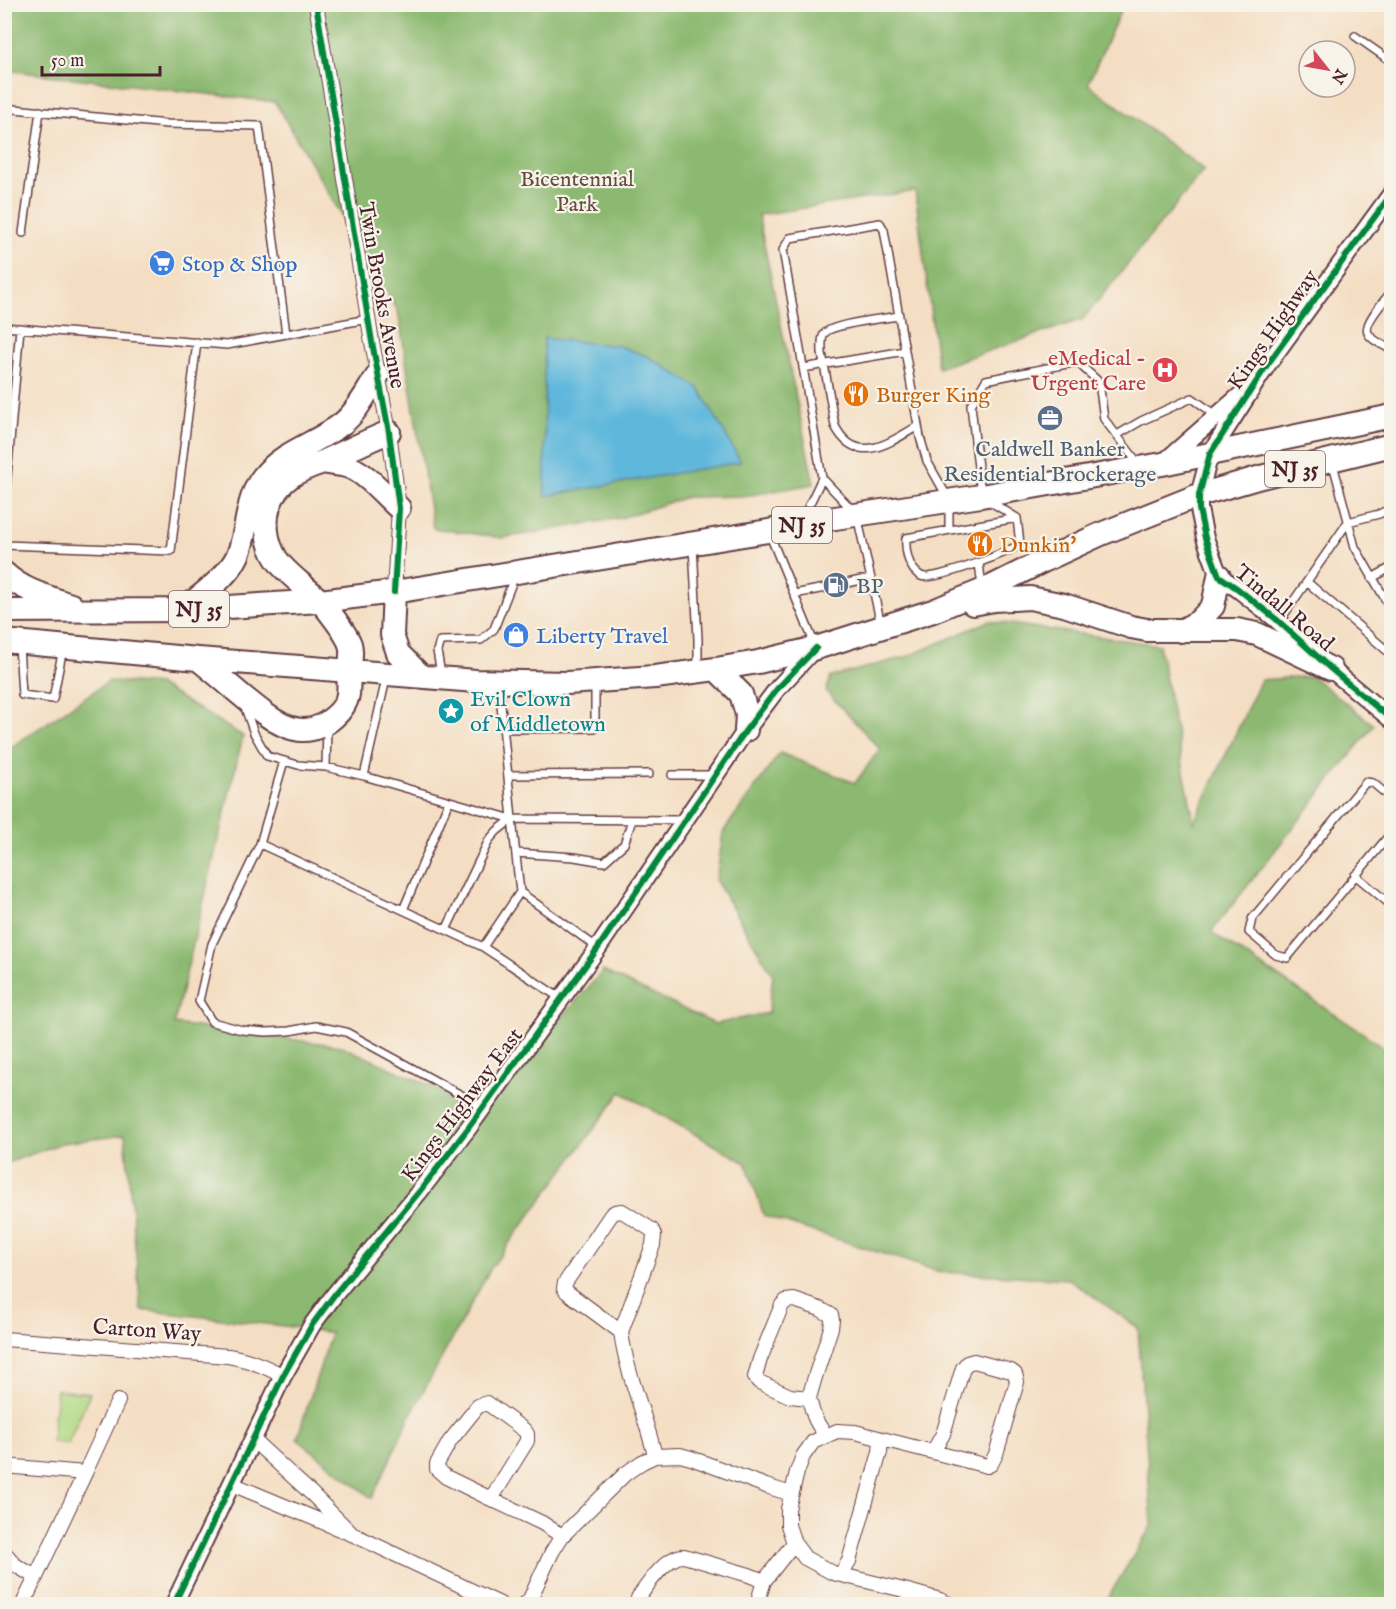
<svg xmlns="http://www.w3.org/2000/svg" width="1396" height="1609" viewBox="0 0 1396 1609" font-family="'IM FELL English',serif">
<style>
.green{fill:#b0d983;stroke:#7d7c57;stroke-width:1.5}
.forest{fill:#8cb971;stroke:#6b6c4e;stroke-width:1.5}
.water{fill:#5eb8dc;stroke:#546c84;stroke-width:1.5}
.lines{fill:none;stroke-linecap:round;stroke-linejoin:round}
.service-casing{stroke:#643c42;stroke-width:10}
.minor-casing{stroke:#643c42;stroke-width:16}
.tertiary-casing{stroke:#643c42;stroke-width:20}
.trunk-casing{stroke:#643c42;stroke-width:26}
.service{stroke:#fff;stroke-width:7}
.minor{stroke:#fff;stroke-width:14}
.tertiary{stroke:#fff;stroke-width:16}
.trunk{stroke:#fff;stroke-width:22}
.cycleway-casing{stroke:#f7f3e8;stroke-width:10}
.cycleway{stroke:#00873e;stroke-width:6}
.labels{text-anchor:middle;stroke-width:4.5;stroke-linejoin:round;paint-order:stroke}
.shield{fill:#f7f3e8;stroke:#7e5f64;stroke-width:1.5}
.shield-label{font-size:21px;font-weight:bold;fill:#4a1f2b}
.park-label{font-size:22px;fill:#644e41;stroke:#f7f3e8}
.shop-label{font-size:22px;fill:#366cbe;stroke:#f7f3e8;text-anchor:start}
.street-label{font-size:22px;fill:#4a1f2b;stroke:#f7f3e8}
.health-label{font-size:22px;fill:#be3a42;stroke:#f7f3e8;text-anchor:end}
.food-label{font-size:22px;fill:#c56008;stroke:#f7f3e8;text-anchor:start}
.service-label{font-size:22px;fill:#4e5e75;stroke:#f7f3e8}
.culture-label{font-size:22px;fill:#0d838f;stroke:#f7f3e8;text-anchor:start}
</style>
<rect width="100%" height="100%" fill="#f7f3e8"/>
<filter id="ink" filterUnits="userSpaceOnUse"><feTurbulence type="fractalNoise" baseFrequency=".0167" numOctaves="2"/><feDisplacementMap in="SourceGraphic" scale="12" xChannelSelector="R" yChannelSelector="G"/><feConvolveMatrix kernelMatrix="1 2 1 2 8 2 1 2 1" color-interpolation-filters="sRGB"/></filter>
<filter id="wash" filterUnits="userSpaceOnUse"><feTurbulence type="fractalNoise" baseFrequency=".008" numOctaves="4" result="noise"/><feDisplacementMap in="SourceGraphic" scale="24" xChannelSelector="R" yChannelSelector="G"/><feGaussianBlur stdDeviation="1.35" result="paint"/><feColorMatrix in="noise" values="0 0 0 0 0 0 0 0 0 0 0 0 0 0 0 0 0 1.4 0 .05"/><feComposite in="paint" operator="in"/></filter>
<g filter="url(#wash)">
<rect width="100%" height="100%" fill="#f4dec3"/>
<!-- green -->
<path class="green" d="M57,1390L90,1393L68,1443L52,1442Z"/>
<!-- forest -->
<path class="forest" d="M4,5H1123L1088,84L1204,170L1083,319L938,368L915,191L758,215L814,484L745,496L687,497L620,518L503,538L433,528L398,311L275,102L5,70Z
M989,621L1159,645L1194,822L1261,680L1311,676L1374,725L1211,932L1391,1052V1604H1104L1152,1525L1138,1328L1069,1279L940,1272L764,1216L746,1163L621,1092L491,1268L412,1412L372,1498L297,1439L331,1333L292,1327L141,1310L125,1135L62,1143L5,1164L4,752L109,681L159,685L243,736L174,1024L341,1046L481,1108L603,971L715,1024L768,1013L773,975L716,881L723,832L780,753L855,783L880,749L826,691L831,677L909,656Z"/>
<!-- water -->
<path class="water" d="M544,338L619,346L649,357L699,388L741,462L545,496Z"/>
</g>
<g filter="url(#ink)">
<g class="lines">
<defs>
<path id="service" d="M1355,36L1392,62
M4,108L167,124L259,126L286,334
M23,233L40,111
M1392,291C1386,299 1363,323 1368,333C1371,340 1385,346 1392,350
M899,316C886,318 830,324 824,334C821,339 822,347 822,353L835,426C856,467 889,443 918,426
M4,327L227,345L368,319
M803,368L905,351
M1117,435L1141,421L1192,398L1216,415
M1333,464L1355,547L1392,611
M981,494L971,405L986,380L1077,362L1099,382L1104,419L1138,463
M989,501L1017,518L1020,544C1008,553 932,582 921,576C908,569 905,550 906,538L1017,518
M4,510L20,328
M802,520L822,478
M769,533L815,645
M4,545L171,551L197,342
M693,546L698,639V667
M979,563L982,587
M1372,578L1392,567
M1307,582L1392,655
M847,583L871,578
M794,594L825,588
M1279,622L1348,522L1379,514L1392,508
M881,625L857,515L822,478L783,250L790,238L880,223L884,230L920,437L927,461L949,500V529
M19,645L22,695L53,699L63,648
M441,674L437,651L440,641L481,640L494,629L514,578
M499,684L512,819L683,820
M245,708L254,733L267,756L298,765L326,767L364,776L512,819
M503,729L595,728V684
M284,761L260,844L212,944L199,1001L212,1022L242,1030L266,1032L289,1031L316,1026L346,1032L483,1107
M326,767L327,728
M508,775L649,774
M672,775H714
M364,776L386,679
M1392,799L1373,783L1366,782L1252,919L1249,932L1276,955L1287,958L1392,832
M512,819L520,892L598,948
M260,844L483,947
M516,853L574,857L604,862L624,844L632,820
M1355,875L1392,906
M520,892L483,947L560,998
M403,910L449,801
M446,930L489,840L497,831L512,819"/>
<path id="minor" d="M316,4L372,342L389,432L399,508L394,592
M622,1211L652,1230L654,1235L653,1245L621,1332L567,1292L564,1288L565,1283L611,1215L615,1212Z
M794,1300L820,1309L831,1315L832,1320L831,1328L815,1377L809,1398L790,1396L759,1382L755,1377L760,1359L782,1305L786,1301Z
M621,1332C627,1376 645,1413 655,1456
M4,1339L228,1356C248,1359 265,1366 283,1376
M974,1361L1011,1371L1015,1374L1017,1382L996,1454L991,1464L987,1466L933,1452L943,1434L963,1368L967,1363Z
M809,1398C813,1415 815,1422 826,1435
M487,1403L524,1430L527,1434V1441L491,1499L446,1477L437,1469V1464L450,1441L478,1406Z
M253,1440L312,1494L350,1532
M4,1466L85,1473L36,1577L15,1565L4,1552
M85,1473L118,1401
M232,1484L354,1535L500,1604
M491,1499L542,1523L562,1536
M841,1574L849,1561L880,1452L881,1439
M764,1581L794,1543
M908,1591L833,1573L805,1558L794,1543L788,1525V1509L797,1472L803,1456L813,1442L837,1431L855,1432L933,1452
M23,1604L36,1577
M525,1604L529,1601L552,1552L562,1536L625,1474L642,1462L655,1456L680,1455L691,1458L766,1486L791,1494
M639,1604L638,1598C648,1584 667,1555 684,1556L749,1575L764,1581L757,1604
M904,1604L908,1591L940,1600L949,1604"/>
<path id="tertiary" d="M1392,193L1267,365L1210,454L1199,495V509L1205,538L1219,576L1238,589L1276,619L1331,669L1392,720
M1163,463L1243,393
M174,1604L283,1376L312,1325L335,1294L419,1192L469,1127L598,948L746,730L777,689L815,648"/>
<path id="trunk" d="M322,462C330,463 338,464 346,466C365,471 384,495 399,508
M4,573C23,591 48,597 71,605
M394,592L392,635L398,653L421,676
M973,604L994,600L1030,598L1064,605L1131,627L1147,630H1237L1257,634L1331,669
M183,610C201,595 228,577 238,555C248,530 246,498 263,477C283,451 318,443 343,423C358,411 367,391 378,375
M4,611L183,610L320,601L394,592L768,531L835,518L981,496L1162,464L1392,416
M1181,631L1199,621L1213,606L1219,576
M4,641L198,659L476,681L567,683L655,677L716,669L758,662L816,648L933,611L991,587L1047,559L1101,534L1199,495L1261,477L1392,445
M198,659C221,677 242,697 265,714C288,731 310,738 334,717C341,711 347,702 348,694C349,687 348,679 349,671C350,662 353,654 350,644C346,633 327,608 319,600C307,588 293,578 282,566C268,551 263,526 269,506C273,495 280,484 290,477C300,470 311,466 323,462C345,452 366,441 389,432
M716,669L741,694L747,714L746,730"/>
</defs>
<!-- service casing -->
<use href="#service" class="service-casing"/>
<!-- minor casing -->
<use href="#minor" class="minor-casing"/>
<!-- tertiary casing -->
<use href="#tertiary" class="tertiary-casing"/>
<!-- trunk casing -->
<use href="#trunk" class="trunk-casing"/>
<!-- service -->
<use href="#service" class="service"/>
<!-- minor -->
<use href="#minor" class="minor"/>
<!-- tertiary -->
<use href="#tertiary" class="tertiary"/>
<!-- trunk -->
<use href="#trunk" class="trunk"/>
<defs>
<path id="cycleway" d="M316,4L372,342L389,432L399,508L394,592
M1392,193L1267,365L1210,454L1199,495V509L1205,538L1219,576L1238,589L1276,619L1331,669L1392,720
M174,1604L283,1376L312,1325L335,1294L419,1192L469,1127L598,948L746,730L777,689L816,648"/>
</defs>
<!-- cycleway casing -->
<use href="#cycleway" class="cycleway-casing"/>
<!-- cycleway -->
<use href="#cycleway" class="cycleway"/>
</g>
</g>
<!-- icons -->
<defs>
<symbol id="supermarket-disc" viewBox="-11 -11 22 22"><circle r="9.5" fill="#3f7fe0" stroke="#f7f3e8"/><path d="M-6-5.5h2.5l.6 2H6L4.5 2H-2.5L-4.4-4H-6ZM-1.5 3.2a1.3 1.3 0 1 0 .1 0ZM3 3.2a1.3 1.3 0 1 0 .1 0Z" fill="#fff"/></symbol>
<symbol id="hospital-disc" viewBox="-11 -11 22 22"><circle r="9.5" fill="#e0444e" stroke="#f7f3e8"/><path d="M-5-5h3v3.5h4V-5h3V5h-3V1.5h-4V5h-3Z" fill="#fff"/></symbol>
<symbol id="restaurant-disc" viewBox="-11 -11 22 22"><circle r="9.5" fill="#e8710a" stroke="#f7f3e8"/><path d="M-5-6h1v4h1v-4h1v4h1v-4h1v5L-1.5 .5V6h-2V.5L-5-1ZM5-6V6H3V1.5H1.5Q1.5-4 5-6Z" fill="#fff"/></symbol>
<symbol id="office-disc" viewBox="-11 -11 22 22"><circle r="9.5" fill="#5c6f8a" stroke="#f7f3e8"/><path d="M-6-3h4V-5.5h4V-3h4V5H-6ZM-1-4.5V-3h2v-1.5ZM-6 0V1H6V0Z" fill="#fff"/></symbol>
<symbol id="fuel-disc" viewBox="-11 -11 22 22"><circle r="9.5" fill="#5c6f8a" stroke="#f7f3e8"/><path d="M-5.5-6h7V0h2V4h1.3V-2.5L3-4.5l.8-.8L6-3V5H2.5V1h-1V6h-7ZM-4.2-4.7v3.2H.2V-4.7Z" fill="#fff"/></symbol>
<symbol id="shop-disc" viewBox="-11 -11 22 22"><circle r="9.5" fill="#3f7fe0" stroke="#f7f3e8"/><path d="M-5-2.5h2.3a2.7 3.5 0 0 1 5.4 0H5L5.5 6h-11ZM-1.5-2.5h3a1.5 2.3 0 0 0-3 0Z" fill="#fff"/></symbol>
<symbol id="sight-disc" viewBox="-11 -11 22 22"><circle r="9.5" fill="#0f9aa8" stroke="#f7f3e8"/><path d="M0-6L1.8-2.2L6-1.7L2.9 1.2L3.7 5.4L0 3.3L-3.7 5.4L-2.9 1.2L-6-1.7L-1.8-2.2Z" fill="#fff"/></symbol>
</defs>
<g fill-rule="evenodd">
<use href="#supermarket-disc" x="147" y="248" width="30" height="30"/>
<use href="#hospital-disc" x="1150" y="355" width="30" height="30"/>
<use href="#restaurant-disc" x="841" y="379" width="30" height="30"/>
<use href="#office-disc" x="1035" y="403" width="30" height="30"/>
<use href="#restaurant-disc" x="965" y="529" width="30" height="30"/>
<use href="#fuel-disc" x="821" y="570" width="30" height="30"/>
<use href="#shop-disc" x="501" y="620" width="30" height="30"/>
<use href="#sight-disc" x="436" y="696" width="30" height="30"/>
</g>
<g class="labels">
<!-- shield labels -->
<g class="shield">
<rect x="1265" y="451" width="60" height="36" rx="4.5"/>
<rect x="772" y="507" width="60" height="36" rx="4.5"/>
<rect x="169" y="591" width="60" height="36" rx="4.5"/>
</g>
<g class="shield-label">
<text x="1295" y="476">NJ 35</text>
<text x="802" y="532">NJ 35</text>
<text x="199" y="616">NJ 35</text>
</g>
<!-- park labels -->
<g class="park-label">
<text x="577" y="186">Bicentennial<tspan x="577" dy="25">Park</tspan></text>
</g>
<!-- shop labels -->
<g class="shop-label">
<text x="182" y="271">Stop &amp; Shop</text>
<text x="536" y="643">Liberty Travel</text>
</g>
<!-- street labels -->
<g class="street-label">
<text transform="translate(383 295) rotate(80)" y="8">Twin Brooks Avenue</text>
<text transform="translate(1272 329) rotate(-55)" y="8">Kings Highway</text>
<text transform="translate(1285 607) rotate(40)" y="8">Tindall Road</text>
<text transform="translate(461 1104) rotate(-53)" y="8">Kings Highway East</text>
<text transform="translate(147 1329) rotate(4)" y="8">Carton Way</text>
</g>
<!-- health labels -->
<g class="health-label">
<text x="1146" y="365">eMedical -<tspan x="1146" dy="25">Urgent Care</tspan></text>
</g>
<!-- food labels -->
<g class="food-label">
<text x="876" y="402">Burger King</text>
<text x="1000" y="552">Dunkin'</text>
</g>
<!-- service labels -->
<g class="service-label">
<text x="1050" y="456">Caldwell Banker<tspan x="1050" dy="25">Residential Brockerage</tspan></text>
<text x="856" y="593" text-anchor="start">BP</text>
</g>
<!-- culture labels -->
<g class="culture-label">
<text x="470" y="706">Evil Clown<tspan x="470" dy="25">of Middletown</tspan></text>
</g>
</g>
<!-- margin -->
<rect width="1396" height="1609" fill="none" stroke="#f7f3e8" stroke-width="24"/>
<!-- north arrow -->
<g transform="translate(1327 69) rotate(121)"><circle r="28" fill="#f7f3e8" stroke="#b29e9c" stroke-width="1.5"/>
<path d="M0-4.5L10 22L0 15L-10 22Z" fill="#d1495b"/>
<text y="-9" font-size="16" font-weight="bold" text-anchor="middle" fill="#4a1f2b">N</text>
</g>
<!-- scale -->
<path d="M42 66v9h118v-9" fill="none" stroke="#4a1f2b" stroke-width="3"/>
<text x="51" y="66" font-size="18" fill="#4a1f2b" stroke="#f7f3e8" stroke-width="4.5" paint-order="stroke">50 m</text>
</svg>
